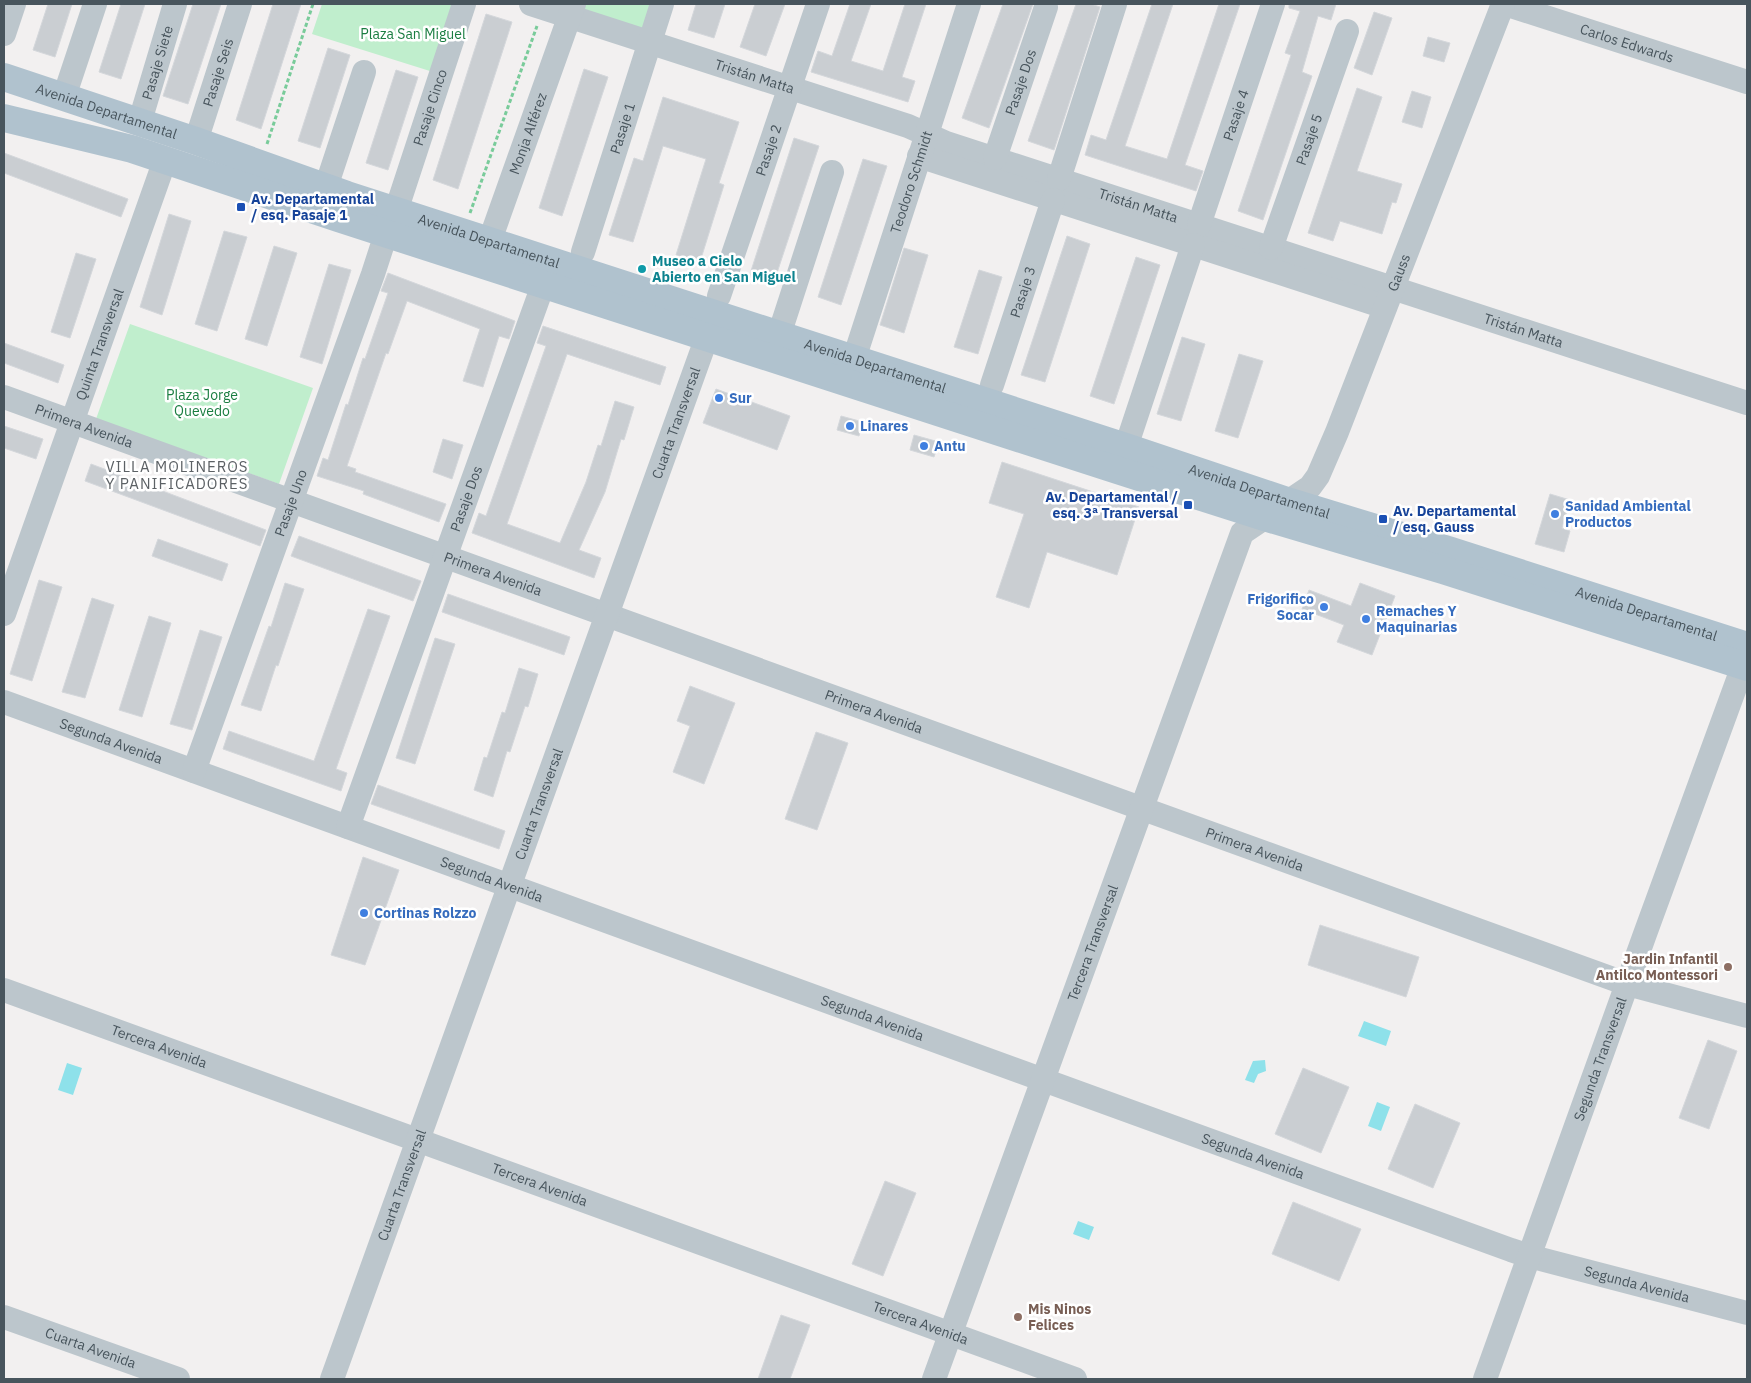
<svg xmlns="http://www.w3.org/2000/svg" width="1751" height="1383" viewBox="0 0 1751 1383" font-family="'IBM Plex Sans',sans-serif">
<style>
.green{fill:#c0eecd}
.water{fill:#8ee1ea}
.building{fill:#caced2;stroke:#d4d7db}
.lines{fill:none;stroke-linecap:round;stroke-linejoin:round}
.path{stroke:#79cb9a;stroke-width:3;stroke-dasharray:4 2.5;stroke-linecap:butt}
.minor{stroke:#bcc6cc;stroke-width:24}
.major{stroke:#b0c2ce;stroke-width:28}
.transit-dot{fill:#1a4fb4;stroke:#fff;stroke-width:2}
.culture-dot{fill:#0f9aa8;stroke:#fff;stroke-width:2}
.shop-dot{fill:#3f7fe0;stroke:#fff;stroke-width:2}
.education-dot{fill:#8d6e63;stroke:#fff;stroke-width:2}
.labels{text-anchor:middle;stroke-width:5;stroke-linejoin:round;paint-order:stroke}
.park-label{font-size:14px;fill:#1a7d41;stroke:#fff}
.street-label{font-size:14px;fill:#48555d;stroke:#fff}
.transit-label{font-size:14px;font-weight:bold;fill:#164399;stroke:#fff;text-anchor:start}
.culture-label{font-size:14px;font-weight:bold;fill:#0d838f;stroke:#fff;text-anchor:start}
.shop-label{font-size:14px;font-weight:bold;fill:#366cbe;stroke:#fff;text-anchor:start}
.education-label{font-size:14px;font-weight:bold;fill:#785e54;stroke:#fff;text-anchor:end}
.neighbourhood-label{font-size:15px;letter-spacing:1px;fill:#5c6165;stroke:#fff}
</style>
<rect width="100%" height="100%" fill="#f2f0f0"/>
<!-- green -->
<path class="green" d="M322,4H454L433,72L312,34Z
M581,4H658L648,33L579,11Z
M130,324L313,388L279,484L96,419Z"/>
<!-- water -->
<path class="water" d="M1364,1021L1391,1031L1386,1046L1358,1036Z
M1265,1060L1266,1071L1258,1074L1254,1083L1245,1080L1253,1061Z
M67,1063L82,1068L73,1095L58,1090Z
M1377,1102L1390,1107L1381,1131L1368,1126Z
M1078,1221L1094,1227L1089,1240L1073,1234Z"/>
<!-- building -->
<path class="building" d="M48,4H72L55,57L33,50Z
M121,4H145L121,79L99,72Z
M193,4H221L188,104L163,96Z
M273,4H301L261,129L236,120Z
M696,4H725L714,38L688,30Z
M755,4H785L766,56L740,47Z
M850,4H871L851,61L883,71L905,4H926L902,77L915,81L908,102L811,72L818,51L832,56Z
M1003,4H1033L989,128L962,118Z
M1076,4H1091L1100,7L1054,150L1028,141Z
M1152,4H1173L1125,146L1167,159L1219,4H1240L1185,165L1203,171L1196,191L1085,155L1091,135L1106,140Z
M1289,4H1336L1331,20L1318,16L1302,72L1312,76L1263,220L1238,211L1291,55L1285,53L1300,11L1289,8Z
M1374,12L1392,18L1372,75L1354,68Z
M486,14L512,22L458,189L433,180Z
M1428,37L1450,43L1444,62L1423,56Z
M328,48L350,55L320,148L298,141Z
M584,69L608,77L562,216L539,208Z
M396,70L418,77L388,170L366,163Z
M1357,88L1382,97L1357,171L1402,184L1396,203L1392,202L1382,234L1340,221L1333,241L1308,233Z
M1412,91L1431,97L1422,128L1402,122Z
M663,97L739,122L719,183L724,185L700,262L676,255L706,159L663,146L633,242L609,235L634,158L643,161Z
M794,138L819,146L773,285L749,277Z
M4,153L128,199L121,217L4,173Z
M863,159L887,166L841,305L818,297Z
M169,214L191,221L162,315L140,307Z
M224,231L247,237L217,331L195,324Z
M1067,236L1090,244L1045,382L1021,375Z
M274,246L297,253L267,346L245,339Z
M904,248L928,255L904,333L880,325Z
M76,253L96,259L70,338L51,332Z
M1136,257L1160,265L1114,404L1090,396Z
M329,264L351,270L322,364L300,357Z
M979,270L1002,277L978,354L954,347Z
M388,273L515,321L509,339L499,336L483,387L463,381L480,329L407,301L388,354L386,353L347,466L356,469L355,472L446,504L439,522L363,494L364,491L317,476L323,458L328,460L346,404L348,405L363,358L365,359L388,293L381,291Z
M543,326L666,367L660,385L567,354L507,524L560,543L586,482L598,445L601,446L615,401L634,407L624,440L621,439L605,492L579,550L601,558L594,578L472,533L479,513L486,516L546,346L537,343Z
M1182,337L1205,344L1181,421L1157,414Z
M4,343L64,365L58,383L4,363Z
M1239,354L1263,361L1238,438L1215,431Z
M716,389L790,416L777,450L703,423Z
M841,416L863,422L859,436L837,430Z
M4,426L43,439L36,459L4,448Z
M914,435L939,442L934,457L910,450Z
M443,439L463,445L452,479L433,472Z
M1002,462L1139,507L1117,575L1047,552L1029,608L996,597L1024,514L989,503Z
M91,464L266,530L260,546L85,481Z
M1550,494L1570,500L1562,528L1570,531L1564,552L1535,544Z
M299,536L421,581L413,601L291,556Z
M158,539L228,564L222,581L152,556Z
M39,580L62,587L32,681L10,674Z
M285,583L304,589L278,666L276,665L261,711L241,705L269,626L271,627Z
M1360,583L1395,596L1372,655L1337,642L1344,625L1302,609L1309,590L1351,606Z
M448,594L570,637L564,655L442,612Z
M92,598L114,605L85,698L62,692Z
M368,609L390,616L336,769L347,773L341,791L223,749L229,731L314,761Z
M149,616L171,623L142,717L119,710Z
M200,630L222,637L192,730L170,724Z
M435,638L455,644L415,764L396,758Z
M519,668L538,674L528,707L525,706L510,752L507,751L493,797L474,790L484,757L487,758L502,712L505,713Z
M690,686L735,703L704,784L673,772L690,726L677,721Z
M816,732L848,743L817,830L785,819Z
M378,785L505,831L499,849L371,804Z
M363,857L399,870L365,965L331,955Z
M1320,925L1419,957L1406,997L1308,965Z
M1708,1040L1737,1051L1709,1129L1679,1118Z
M1303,1068L1349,1087L1321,1153L1275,1134Z
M1415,1104L1460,1123L1433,1188L1388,1169Z
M885,1181L916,1193L883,1276L852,1264Z
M1293,1202L1361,1229L1339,1281L1272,1254Z
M781,1315L810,1325L790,1379H758Z"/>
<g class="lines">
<!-- path -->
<path class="path" d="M267,144L313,4
M470,213L537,26"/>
<!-- minor -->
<g class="minor">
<path id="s1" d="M531,4L908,126L946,143L1747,403"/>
<path id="s2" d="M1505,4L1747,82"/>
<path d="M4,34L14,4"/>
<path d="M64,97L95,4"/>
<path id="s3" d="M140,121L175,4"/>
<path id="s4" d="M196,141L240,4"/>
<path d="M919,156L1385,307"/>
<path id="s5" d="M995,158L1046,7"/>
<path d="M1059,179L1115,4"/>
<path d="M326,187L364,72"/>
<path id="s6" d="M396,211L464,4"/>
<path id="s7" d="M1199,225L1273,4"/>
<path id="s8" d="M1271,248L1347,31"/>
<path id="s9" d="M583,252L662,4"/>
<path id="s10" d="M484,257L574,4"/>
<path id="s11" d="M719,296L818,4"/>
<path d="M779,335L832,172"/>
<path id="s12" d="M854,359L969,4"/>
<path id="s13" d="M992,385L1053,200"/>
<path id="s14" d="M4,397L1627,984L1747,1016"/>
<path d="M1126,447L1193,245"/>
<path id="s15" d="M4,614L165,160"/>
<path id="s16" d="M4,702L1511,1250L1529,1256L1747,1313"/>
<path id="s17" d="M194,771L373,274L386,234"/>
<path id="s18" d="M348,827L543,285"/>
<path id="s19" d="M4,990L1075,1379"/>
<path id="s20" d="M4,1317L178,1379"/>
<path id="s21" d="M332,1379L713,320"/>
<path id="s22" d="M934,1379L1242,533L1310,487L1318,476L1337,432L1503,4"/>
<path id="s23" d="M1485,1379L1645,934L1747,655"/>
</g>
<!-- major -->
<g class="major">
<path id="s24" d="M4,77L196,141L347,195L1126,447L1290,502L1451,551L1747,646"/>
<path d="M4,118L132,149L338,218L1117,470L1264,517L1443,570L1747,667"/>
</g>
</g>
<!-- markers -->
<g class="transit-dot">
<rect x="236" y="202" width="10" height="10" rx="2.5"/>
<rect x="1183" y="500" width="10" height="10" rx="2.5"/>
<rect x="1378" y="514" width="10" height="10" rx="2.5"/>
</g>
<circle class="culture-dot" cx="642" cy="269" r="5"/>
<g class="shop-dot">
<circle cx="719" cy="398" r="5"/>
<circle cx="850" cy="426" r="5"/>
<circle cx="924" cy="446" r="5"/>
<circle cx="1555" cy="514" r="5"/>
<circle cx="1324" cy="607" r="5"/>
<circle cx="1366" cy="619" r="5"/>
<circle cx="364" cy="913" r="5"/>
</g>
<g class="education-dot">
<circle cx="1728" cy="967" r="5"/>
<circle cx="1018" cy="1317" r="5"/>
</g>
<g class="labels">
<!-- park labels -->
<g class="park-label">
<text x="413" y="39">Plaza San Miguel</text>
<text x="202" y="400">Plaza Jorge<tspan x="202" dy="16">Quevedo</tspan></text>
</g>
<!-- street labels -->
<g class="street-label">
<text dy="5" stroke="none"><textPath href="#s2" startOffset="128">Carlos Edwards</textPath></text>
<text dy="5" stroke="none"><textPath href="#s3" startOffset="61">Pasaje Siete</textPath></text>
<text dy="5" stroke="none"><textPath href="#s4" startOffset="72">Pasaje Seis</textPath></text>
<text dy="5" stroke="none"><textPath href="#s1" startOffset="235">Tristán Matta</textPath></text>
<text dy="5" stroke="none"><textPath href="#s5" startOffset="80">Pasaje Dos</textPath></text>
<text dy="5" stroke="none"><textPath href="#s6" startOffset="109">Pasaje Cinco</textPath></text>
<text dy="5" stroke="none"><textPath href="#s24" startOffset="108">Avenida Departamental</textPath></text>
<text dy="5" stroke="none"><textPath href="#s7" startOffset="116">Pasaje 4</textPath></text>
<text dy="5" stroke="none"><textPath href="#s9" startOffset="130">Pasaje 1</textPath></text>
<text dy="5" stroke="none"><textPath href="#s10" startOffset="131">Monja Alférez</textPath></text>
<text dy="5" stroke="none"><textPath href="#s8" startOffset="115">Pasaje 5</textPath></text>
<text dy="5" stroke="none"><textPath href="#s11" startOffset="154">Pasaje 2</textPath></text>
<text dy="5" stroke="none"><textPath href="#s12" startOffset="186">Teodoro Schmidt</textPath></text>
<text dy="5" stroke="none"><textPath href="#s1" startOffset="640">Tristán Matta</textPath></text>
<text dy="5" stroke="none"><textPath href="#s24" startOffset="512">Avenida Departamental</textPath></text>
<text dy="5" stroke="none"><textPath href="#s22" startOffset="1215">Gauss</textPath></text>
<text dy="5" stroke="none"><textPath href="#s13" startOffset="98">Pasaje 3</textPath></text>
<text dy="5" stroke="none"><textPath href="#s1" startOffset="1045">Tristán Matta</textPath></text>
<text dy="5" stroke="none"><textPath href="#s15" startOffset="286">Quinta Transversal</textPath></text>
<text dy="5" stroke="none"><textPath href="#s24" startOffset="918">Avenida Departamental</textPath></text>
<text dy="5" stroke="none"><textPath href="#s21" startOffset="1016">Cuarta Transversal</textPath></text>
<text dy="5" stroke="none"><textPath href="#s14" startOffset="85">Primera Avenida</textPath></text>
<text dy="5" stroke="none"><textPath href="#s24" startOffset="1322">Avenida Departamental</textPath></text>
<text dy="5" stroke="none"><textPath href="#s18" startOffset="349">Pasaje Dos</textPath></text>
<text dy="5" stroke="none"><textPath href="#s17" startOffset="285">Pasaje Uno</textPath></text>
<text dy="5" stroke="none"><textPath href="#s14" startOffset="520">Primera Avenida</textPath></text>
<text dy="5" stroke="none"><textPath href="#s24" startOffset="1728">Avenida Departamental</textPath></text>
<text dy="5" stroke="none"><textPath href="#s14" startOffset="925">Primera Avenida</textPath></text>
<text dy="5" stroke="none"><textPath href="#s16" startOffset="114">Segunda Avenida</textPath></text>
<text dy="5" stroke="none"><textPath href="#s21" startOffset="611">Cuarta Transversal</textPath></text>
<text dy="5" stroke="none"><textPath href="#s14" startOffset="1330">Primera Avenida</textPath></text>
<text dy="5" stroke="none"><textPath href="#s16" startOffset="519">Segunda Avenida</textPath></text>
<text dy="5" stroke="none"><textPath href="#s22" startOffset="464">Tercera Transversal</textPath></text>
<text dy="5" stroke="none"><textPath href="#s16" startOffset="924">Segunda Avenida</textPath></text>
<text dy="5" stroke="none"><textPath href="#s19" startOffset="165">Tercera Avenida</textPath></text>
<text dy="5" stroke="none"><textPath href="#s23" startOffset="340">Segunda Transversal</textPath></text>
<text dy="5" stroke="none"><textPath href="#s16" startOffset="1329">Segunda Avenida</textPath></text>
<text dy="5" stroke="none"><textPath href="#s21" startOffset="206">Cuarta Transversal</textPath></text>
<text dy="5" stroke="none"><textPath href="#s19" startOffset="570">Tercera Avenida</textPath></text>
<text dy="5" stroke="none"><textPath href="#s16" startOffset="1734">Segunda Avenida</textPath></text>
<text dy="5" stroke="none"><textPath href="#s19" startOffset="975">Tercera Avenida</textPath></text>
<text dy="5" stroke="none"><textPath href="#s20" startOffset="92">Cuarta Avenida</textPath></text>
</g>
<!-- transit labels -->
<g class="transit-label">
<text x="251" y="204">Av. Departamental<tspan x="251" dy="16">/ esq. Pasaje 1</tspan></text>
<text x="1178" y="502" text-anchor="end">Av. Departamental /<tspan x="1178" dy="16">esq. 3ª Transversal</tspan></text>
<text x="1393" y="516">Av. Departamental<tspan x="1393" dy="16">/ esq. Gauss</tspan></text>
</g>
<!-- culture labels -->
<g class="culture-label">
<text x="652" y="266">Museo a Cielo<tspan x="652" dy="16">Abierto en San Miguel</tspan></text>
</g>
<!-- shop labels -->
<g class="shop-label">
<text x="729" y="403">Sur</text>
<text x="860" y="431">Linares</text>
<text x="934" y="451">Antu</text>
<text x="1565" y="511">Sanidad Ambiental<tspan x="1565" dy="16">Productos</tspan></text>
<text x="1314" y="604" text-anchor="end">Frigorifico<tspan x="1314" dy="16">Socar</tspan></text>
<text x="1376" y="616">Remaches Y<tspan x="1376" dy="16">Maquinarias</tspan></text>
<text x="374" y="918">Cortinas Rolzzo</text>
</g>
<!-- education labels -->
<g class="education-label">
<text x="1718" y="964">Jardin Infantil<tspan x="1718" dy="16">Antilco Montessori</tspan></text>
<text x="1028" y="1314" text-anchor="start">Mis Ninos<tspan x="1028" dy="16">Felices</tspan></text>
</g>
<!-- neighbourhood labels -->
<g class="neighbourhood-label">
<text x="177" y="472">VILLA MOLINEROS<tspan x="177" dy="17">Y PANIFICADORES</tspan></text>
</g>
</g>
<!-- border -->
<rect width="1751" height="1383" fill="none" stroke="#48555d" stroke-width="10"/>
</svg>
